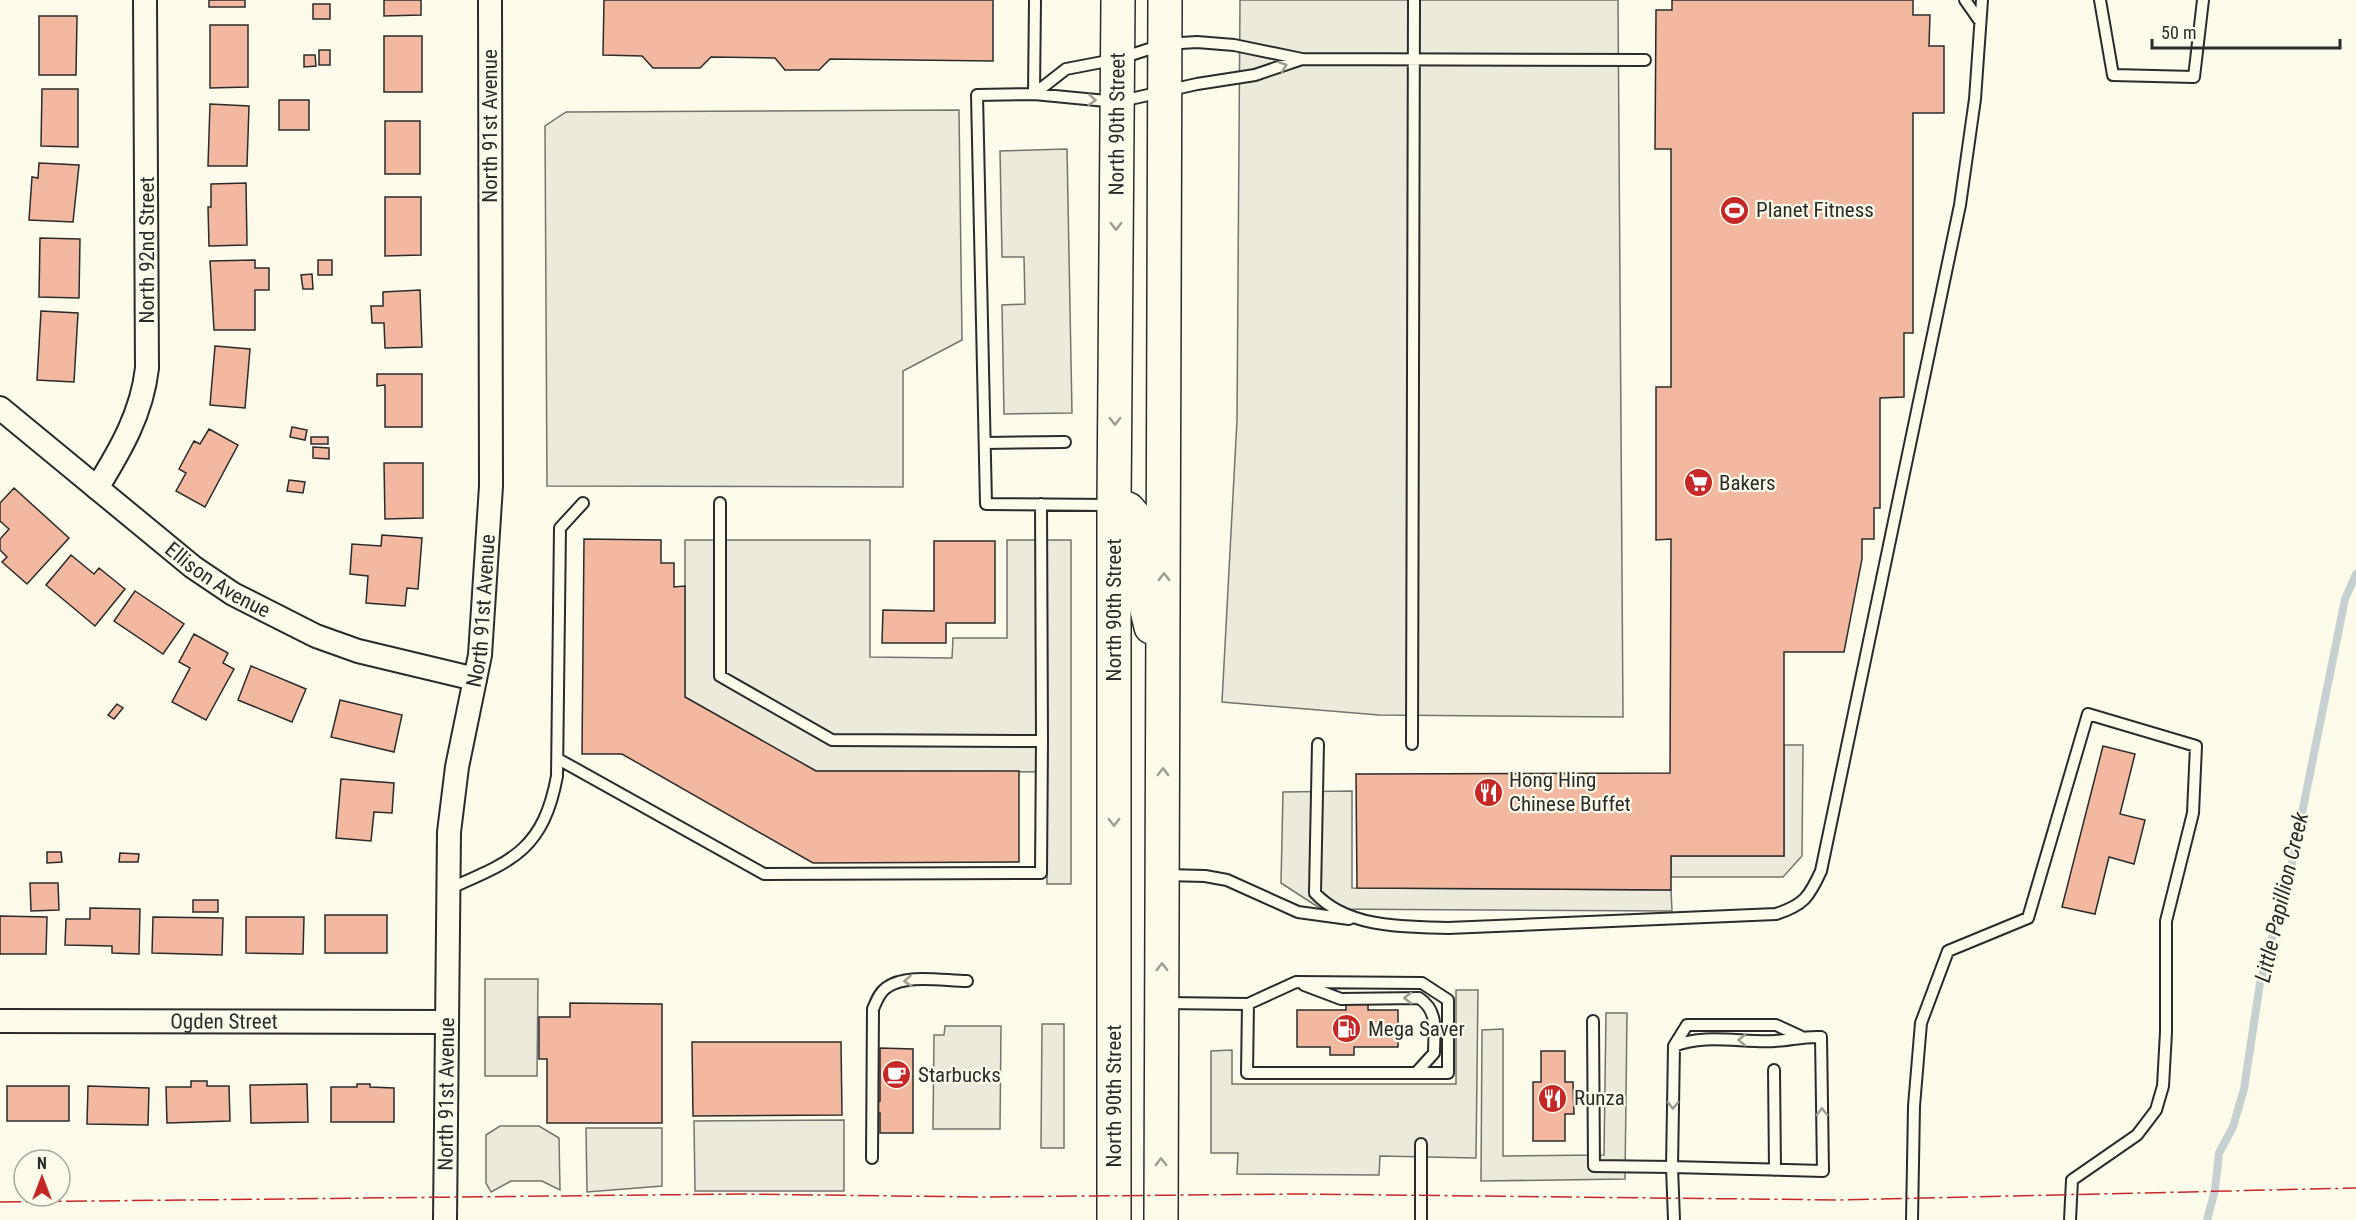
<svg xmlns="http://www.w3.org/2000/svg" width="2356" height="1220" viewBox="0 0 2356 1220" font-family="'Roboto Condensed',sans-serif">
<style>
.parking{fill:#eceadb;stroke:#74746e;stroke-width:1.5}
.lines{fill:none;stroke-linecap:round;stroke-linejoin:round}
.stream{stroke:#c7d0d0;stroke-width:8}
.building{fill:#f2b8a0;stroke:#2b2b2b;stroke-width:1.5}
.service-casing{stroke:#2b2b2b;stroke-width:14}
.minor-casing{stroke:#2b2b2b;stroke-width:26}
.primary-casing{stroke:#2b2b2b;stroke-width:36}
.service{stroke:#fdfbea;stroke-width:10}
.minor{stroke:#fdfbea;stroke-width:22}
.primary{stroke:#fdfbea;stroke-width:33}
.power{stroke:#c62828;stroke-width:1.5;stroke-dasharray:21 4.5 3 4.5;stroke-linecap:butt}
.oneway{stroke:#9e9d94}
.labels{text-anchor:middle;stroke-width:4.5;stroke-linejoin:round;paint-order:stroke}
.street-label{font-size:21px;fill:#2b2b2b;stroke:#fdfbea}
.poi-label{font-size:21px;fill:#2b2b2b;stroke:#fdfbea;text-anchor:start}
.water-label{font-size:22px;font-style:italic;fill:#2b2b2b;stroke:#fdfbea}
</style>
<rect width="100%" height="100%" fill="#fdfbea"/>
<!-- parking -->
<path class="parking" d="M1240,0H1618L1623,717L1379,715L1222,702L1237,420Z
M959,110L962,340L903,371V487L547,486L545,126L566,112Z
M1067,149L1072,413L1004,414L1002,305L1025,304L1024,257H1002L1000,151Z
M685,540H870V657L952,658L953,638H1007V540H1071V884H1047V772L816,771L685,697Z
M1784,745H1803L1802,856L1783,877H1671V856H1784Z
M1352,791V888L1671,890L1672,911L1321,909L1281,883L1283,792Z
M485,979H538L537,1076H485Z
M1456,990H1478L1476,1158L1380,1156L1379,1175L1237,1174L1238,1153H1211V1051L1232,1050V1084H1456Z
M1606,1013H1627L1625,1179L1481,1181L1482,1030L1503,1029V1156L1604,1155Z
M1042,1024H1064V1148H1041Z
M945,1026H1001L1000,1129H933L934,1035H944Z
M844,1120V1191H695L694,1121Z
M500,1126H539L559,1138L560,1190L542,1181H511L491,1192L486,1183V1135Z
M586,1128H662V1186L587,1192Z"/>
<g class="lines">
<!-- stream -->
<path class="stream" d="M2207,1220L2215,1190L2219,1153L2233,1127L2244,1089L2260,983L2291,868L2345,599L2356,574"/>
</g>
<!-- building -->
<path class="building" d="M209,0H245V7H209Z
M384,0H421V15L384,16Z
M604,0H993V61L830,59L819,70H785L775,58L711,57L700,68H653L642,56L603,55Z
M1672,0H1913V15H1930L1929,46H1944V113H1913V333H1904V397L1880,398V508H1874V539H1862V559L1844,652H1784V856H1671V890L1357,888L1356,774L1670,773L1671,539L1656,540V387H1671V149H1655L1656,10H1672Z
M313,4H330V19H313Z
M39,16H77L76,75H39Z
M210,25H248V87L210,88Z
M384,36H422V92H384Z
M319,50H330V65H319Z
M304,55H315L316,66L304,67Z
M42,89H78V147L41,146Z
M279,100H309V130H279Z
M210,104L249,106L247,166H208Z
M385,121H420V174H385Z
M39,163L79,165L73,222L29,220L32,177L38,178Z
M246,183L247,245L209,246L208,207H211V184Z
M385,197H421V255L385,256Z
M40,238L80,239L79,298L39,297Z
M255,260V268H269V290H255V330H214L210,261Z
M318,260H332V275H318Z
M312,274L313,289H303L301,275Z
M420,290L422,347L385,348L384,323H372L371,306H383V292Z
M41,311L78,313L74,382L37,380Z
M215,346L250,349L245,408L210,405Z
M377,374H422V427H385V385L377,386Z
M292,427L307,430L305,440L290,437Z
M209,429L238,445L205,507L176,491L186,473L179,469L194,441L200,444Z
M311,437H328V444H311Z
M313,447L329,448V459L313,458Z
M384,463H423V518L385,519Z
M289,480L305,482L303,493L287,491Z
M14,488L69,538L27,584L2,562L7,557L0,550V539L9,529L0,521V503Z
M382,535L422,538L418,589L407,588L405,606L366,603L368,576L350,574L352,544L381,546Z
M584,539L661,540V563H674V587L685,586V697L816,771H1019V862L813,863L622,754H582Z
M934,541H995V623H946V643H882L883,610L934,611Z
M71,555L94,574L99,568L125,589L95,626L46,585Z
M135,591L184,624L163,654L114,621Z
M194,634L228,653L223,663L234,669L206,720L172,702L190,668L179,662Z
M251,666L306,689L292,722L238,700Z
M340,700L402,715L394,752L331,737Z
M117,704L123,708L114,719L108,715Z
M2103,746L2135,754L2120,814L2145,820L2134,864L2109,857L2095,914L2062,907Z
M341,779L394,783L392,813L374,812L371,841L336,838Z
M47,852H61L62,862L47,863Z
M120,853L139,854L138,862H119Z
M30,883H58L59,910L31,911Z
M193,900H218V912H193Z
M90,908L140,909L139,954L112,953V946L65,945L66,919H90Z
M325,915H387V953H325Z
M0,916L47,917L46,954H0Z
M153,917L223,918L222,955L152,953Z
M246,917H304L303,954L246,953Z
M570,1003L662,1004V1123H547V1059H539V1017H570Z
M1346,1004H1368V1010H1398V1047H1354V1055H1330V1047H1297V1010H1346Z
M692,1042H841L842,1115L693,1116Z
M880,1048L913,1049V1133H880V1113H873L874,1101H880Z
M1541,1051H1565V1082H1573L1574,1114H1565V1141H1533V1082H1541Z
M191,1081H207V1086H229L230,1121L167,1123L166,1087H191Z
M307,1084L308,1122L251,1123L250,1085Z
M357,1084H370V1087L394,1088V1122H331V1087H357Z
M7,1086H69V1121H7Z
M88,1086L149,1088L148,1125L87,1124Z"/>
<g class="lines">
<defs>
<path id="service" d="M1965,0L1979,20
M2100,0L2113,75L2194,77L2203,0
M1302,59L1645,60
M1034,94L1066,69L1118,59L1165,44L1197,42L1234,45L1302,59L1255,75L1197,84L1117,102L1034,94L977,95L986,504L1110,505
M1034,94L1035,0
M985,443L1065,442
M720,503V676L832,740L1042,741L1041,504
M1318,744L1315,893C1347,928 1404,927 1448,928L1776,914C1804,905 1809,897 1821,871L1960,205L1975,99L1982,0
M1412,744L1414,0
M558,759L764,874L1041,873L1042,741
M1165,875L1205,876L1227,880L1298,912L1349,919
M446,890C510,862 543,852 557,776L560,528L583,503
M1304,985L1341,999L1419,998C1439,1011 1434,1031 1434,1053L1416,1073
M1165,1003L1248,1004L1247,1073H1448V1000L1422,983L1296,982L1248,1004
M1593,1021L1594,1166L1672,1167L1674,1046L1687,1025H1776L1800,1036
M1774,1070L1775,1170
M872,1158L873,1009C876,1002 879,993 886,988C905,973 944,981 967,981
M1421,1220V1144
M1674,1220L1672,1167L1823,1171L1821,1037C1805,1036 1791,1040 1775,1041C1742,1043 1705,1033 1674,1046
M1912,1220L1914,1106L1921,1023L1948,951L2028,918L2088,714L2196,746L2193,813L2166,921V1032L2163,1086L2156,1110L2137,1135L2072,1180L2070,1220"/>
<g id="minor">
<path id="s1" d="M0,408L193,567L233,594L316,636L358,651L475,679"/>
<path d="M97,488C121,449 142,413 147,368L145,0"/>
<path id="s2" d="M0,1021L446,1022"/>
<path id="s3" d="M445,1220L449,832L457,767L480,655L491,486L490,0"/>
</g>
<g id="primary">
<path d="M1114,505L1128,509L1135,517L1140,581L1151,627"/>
<path id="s4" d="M1114,1220V505L1118,0"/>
<path d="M1161,1220L1165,0"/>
</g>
</defs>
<!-- service casing -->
<use href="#service" class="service-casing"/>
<!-- minor casing -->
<use href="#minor" class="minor-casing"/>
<!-- primary casing -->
<use href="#primary" class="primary-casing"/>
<!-- service -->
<use href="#service" class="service"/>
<!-- minor -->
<use href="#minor" class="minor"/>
<!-- primary -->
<use href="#primary" class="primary"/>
<!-- power -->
<path class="power" d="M0,1202L739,1194L980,1197L1300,1194L1838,1200L2356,1188"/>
</g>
<!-- one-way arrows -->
<defs><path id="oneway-chevron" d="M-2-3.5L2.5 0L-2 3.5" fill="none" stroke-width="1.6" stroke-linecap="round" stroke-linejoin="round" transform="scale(1.5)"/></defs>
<g class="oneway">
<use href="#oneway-chevron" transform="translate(1283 66) rotate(-19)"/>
<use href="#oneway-chevron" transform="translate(1092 100) rotate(5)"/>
<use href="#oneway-chevron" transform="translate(1116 226) rotate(90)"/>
<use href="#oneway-chevron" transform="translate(1115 421) rotate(90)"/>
<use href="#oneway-chevron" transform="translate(1164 577) rotate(-90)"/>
<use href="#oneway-chevron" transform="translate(1163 772) rotate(-89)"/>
<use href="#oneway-chevron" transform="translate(1114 822) rotate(90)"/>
<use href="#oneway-chevron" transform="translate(1162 967) rotate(-90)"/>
<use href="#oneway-chevron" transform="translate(908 981) rotate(176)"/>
<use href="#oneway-chevron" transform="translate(1408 998) rotate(180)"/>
<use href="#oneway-chevron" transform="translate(1742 1040) rotate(-179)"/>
<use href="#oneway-chevron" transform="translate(1673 1105) rotate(91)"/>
<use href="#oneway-chevron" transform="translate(1822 1112) rotate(-91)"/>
<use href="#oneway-chevron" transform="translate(1161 1162) rotate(-90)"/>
</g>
<!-- icons -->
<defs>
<symbol id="stadium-disc" viewBox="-11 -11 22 22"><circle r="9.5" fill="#c62828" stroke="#fdfbea"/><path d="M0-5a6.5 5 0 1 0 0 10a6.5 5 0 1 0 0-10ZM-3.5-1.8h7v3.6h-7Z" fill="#fff"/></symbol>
<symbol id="supermarket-disc" viewBox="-11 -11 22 22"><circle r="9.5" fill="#c62828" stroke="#fdfbea"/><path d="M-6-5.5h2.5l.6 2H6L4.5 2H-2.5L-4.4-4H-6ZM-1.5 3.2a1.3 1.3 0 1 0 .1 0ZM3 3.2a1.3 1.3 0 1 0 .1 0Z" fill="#fff"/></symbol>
<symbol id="restaurant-disc" viewBox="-11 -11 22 22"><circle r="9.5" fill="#c62828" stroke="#fdfbea"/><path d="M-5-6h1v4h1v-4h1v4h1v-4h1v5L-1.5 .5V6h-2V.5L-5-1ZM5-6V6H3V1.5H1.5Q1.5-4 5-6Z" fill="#fff"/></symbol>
<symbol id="fuel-disc" viewBox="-11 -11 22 22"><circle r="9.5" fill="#c62828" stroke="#fdfbea"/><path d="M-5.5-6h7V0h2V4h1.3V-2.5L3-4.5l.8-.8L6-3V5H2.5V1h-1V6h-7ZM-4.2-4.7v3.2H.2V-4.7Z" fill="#fff"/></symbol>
<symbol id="cafe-disc" viewBox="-11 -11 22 22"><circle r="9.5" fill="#c62828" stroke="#fdfbea"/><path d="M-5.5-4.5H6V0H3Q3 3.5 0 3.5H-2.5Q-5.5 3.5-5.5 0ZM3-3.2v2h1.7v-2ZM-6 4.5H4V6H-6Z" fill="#fff"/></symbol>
</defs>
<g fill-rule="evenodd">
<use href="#stadium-disc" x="1718" y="194" width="33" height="33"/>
<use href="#supermarket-disc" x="1682" y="466" width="33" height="33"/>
<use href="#restaurant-disc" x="1472" y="776" width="33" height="33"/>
<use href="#fuel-disc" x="1330" y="1012" width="33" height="33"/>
<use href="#cafe-disc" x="880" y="1058" width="33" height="33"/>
<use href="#restaurant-disc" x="1536" y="1082" width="33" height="33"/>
</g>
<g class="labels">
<!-- street labels -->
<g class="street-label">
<text dy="7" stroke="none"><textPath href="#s4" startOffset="1096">North 90th Street</textPath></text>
<text transform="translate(490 126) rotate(-90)" y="7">North 91st Avenue</text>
<text transform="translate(147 250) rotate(-90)" y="7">North 92nd Street</text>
<text dy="7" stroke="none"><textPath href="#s1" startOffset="278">Ellison Avenue</textPath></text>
<text transform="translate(1114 610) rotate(-90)" y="7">North 90th Street</text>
<text dy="7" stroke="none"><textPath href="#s3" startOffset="612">North 91st Avenue</textPath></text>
<text dy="7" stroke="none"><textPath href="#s2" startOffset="224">Ogden Street</textPath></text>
<text dy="7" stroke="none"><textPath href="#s3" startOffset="126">North 91st Avenue</textPath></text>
<text transform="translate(1114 1096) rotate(-90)" y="7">North 90th Street</text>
</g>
<!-- poi labels -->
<g class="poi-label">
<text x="1756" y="217">Planet Fitness</text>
<text x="1719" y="490">Bakers</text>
<text x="1509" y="787">Hong Hing<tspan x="1509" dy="24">Chinese Buffet</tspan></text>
<text x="1368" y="1036">Mega Saver</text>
<text x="918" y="1082">Starbucks</text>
<text x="1574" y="1105">Runza</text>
</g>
<!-- water labels -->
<g class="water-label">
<text transform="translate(2281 897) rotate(-77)" y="8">Little Papillion Creek</text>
</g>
</g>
<!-- north arrow -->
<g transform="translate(42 1178)"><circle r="28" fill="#fdfbea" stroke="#a9a89e" stroke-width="1.5"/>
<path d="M0-4.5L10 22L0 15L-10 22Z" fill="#c62828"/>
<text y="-9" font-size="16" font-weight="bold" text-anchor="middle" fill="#2b2b2b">N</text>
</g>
<!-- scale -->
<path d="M2152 39v9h188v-9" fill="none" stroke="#2b2b2b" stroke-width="3"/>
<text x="2161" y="39" font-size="18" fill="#2b2b2b" stroke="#fdfbea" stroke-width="4.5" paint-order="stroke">50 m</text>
</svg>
